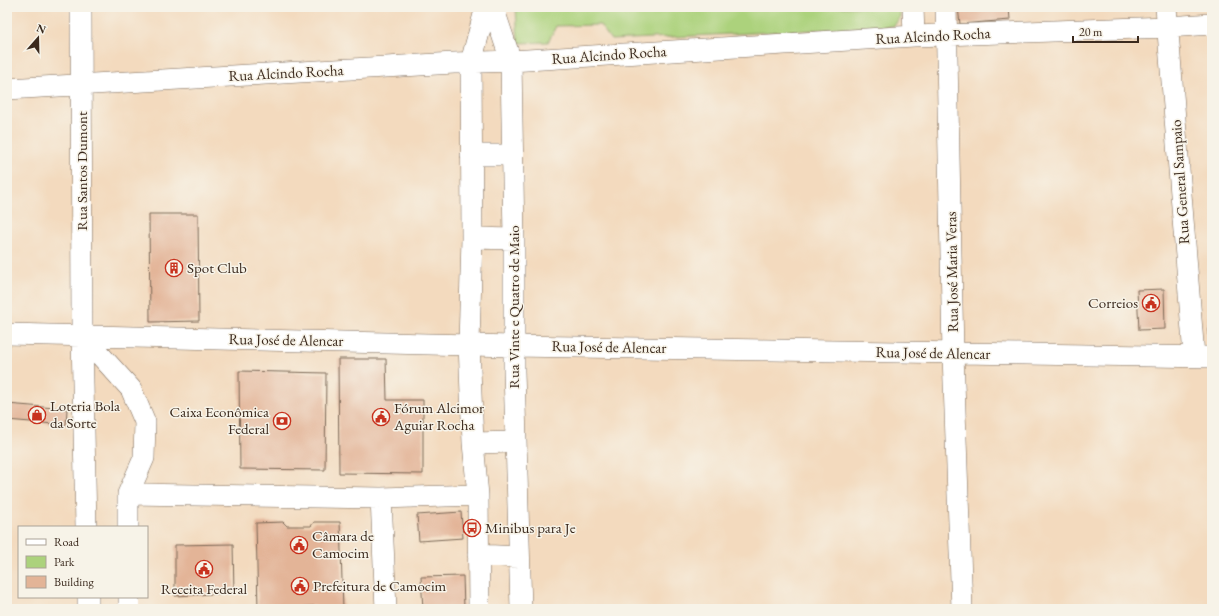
<svg xmlns="http://www.w3.org/2000/svg" width="1219" height="616" viewBox="0 0 1219 616" font-family="'EB Garamond',serif">
<style>
.green{fill:#acd27c;stroke:#747e4d}
.building{fill:#e3b497}
.lines{fill:none;stroke-linecap:round;stroke-linejoin:round}
.minor-casing{stroke:#7b6856;stroke-width:22}
.minor{stroke:#fff;stroke-width:21}
.labels{text-anchor:middle;stroke-width:3;stroke-linejoin:round;paint-order:stroke}
.street-label{font-size:15px;fill:#3b2a1e;stroke:#f7f3e8}
.poi-label{font-size:15px;fill:#3b2a1e;stroke:#f7f3e8;text-anchor:start}
</style>
<rect width="100%" height="100%" fill="#f7f3e8"/>
<filter id="ink" filterUnits="userSpaceOnUse"><feTurbulence type="fractalNoise" baseFrequency=".025" numOctaves="2"/><feDisplacementMap in="SourceGraphic" scale="8" xChannelSelector="R" yChannelSelector="G"/><feConvolveMatrix kernelMatrix="1 2 1 2 8 2 1 2 1" color-interpolation-filters="sRGB"/></filter>
<filter id="wash" filterUnits="userSpaceOnUse"><feTurbulence type="fractalNoise" baseFrequency=".012" numOctaves="4" result="noise"/><feDisplacementMap in="SourceGraphic" scale="16" xChannelSelector="R" yChannelSelector="G"/><feGaussianBlur stdDeviation="0.9" result="paint"/><feColorMatrix in="noise" values="0 0 0 0 0 0 0 0 0 0 0 0 0 0 0 0 0 1.4 0 .05"/><feComposite in="paint" operator="in"/></filter>
<g filter="url(#wash)">
<rect width="100%" height="100%" fill="#f3dabe"/>
<!-- green -->
<path class="green" d="M516,7H900V17L894,26L611,40L600,25L556,26L548,42L518,43Z"/>
<g id="blocks">
<!-- building -->
<path class="building" d="M958,7H1009L1010,20L960,24Z
M149,214H198L199,321L150,322Z
M1164,289L1165,329L1139,330L1137,290Z
M1210,291H1212V335H1208Z
M338,359H386L387,400H423V474L339,473Z
M239,371L326,373L325,470L240,469Z
M7,404L67,409L66,425L7,420Z
M461,512L463,538L419,541L417,515Z
M283,522L287,526H311L314,522H340L343,609H317L315,606L290,607L287,609H258L256,523Z
M233,544L234,593L175,596V545Z
M463,576L464,609H423L421,577Z"/>
</g>
</g>
<g filter="url(#ink)">
<use href="#blocks" fill-opacity="0" stroke="#7b6856" stroke-width="1"/>
<g class="lines">
<defs>
<path id="minor" d="M81,7L82,335L86,527
M493,7L511,61L514,239V371L521,609
M913,7L914,36
M946,7L953,354L962,609
M1166,7L1194,356
M7,89L454,63L511,61L914,36L1168,27L1212,24
M471,155H512
M472,238L514,239
M7,334L513,346L1212,357
M82,335L131,389L145,422L144,458L128,494V527
M473,443L516,442
M128,494L381,498L478,495
M381,498L386,609
M478,555L519,557
M88,597V609
M129,597V609
M479,609L478,495L473,443L469,344L472,238L471,62L486,7"/>
</defs>
<!-- minor casing -->
<use href="#minor" class="minor-casing"/>
<!-- minor -->
<use href="#minor" class="minor"/>
</g>
</g>
<!-- icons -->
<defs>
<symbol id="building-ring" viewBox="-11 -11 22 22"><circle r="9.5" fill="#f7f3e8" stroke="#c8321e" stroke-width="1.5"/><path d="M-4-6H4V6H1V3H-1V6H-4ZM-2.5-4.3h1.7v1.8h-1.7ZM.8-4.3h1.7v1.8H.8ZM-2.5-1h1.7V.8h-1.7ZM.8-1h1.7V.8H.8Z" fill="#c8321e"/></symbol>
<symbol id="civic-ring" viewBox="-11 -11 22 22"><circle r="9.5" fill="#f7f3e8" stroke="#c8321e" stroke-width="1.5"/><path d="M-.6-6.5H3V-4.5H.6V-3L4-1V1h2V6H-6V1h2V-1L-.6-3ZM-1.2 2.5V6h2.4V2.5Z" fill="#c8321e"/></symbol>
<symbol id="shop-ring" viewBox="-11 -11 22 22"><circle r="9.5" fill="#f7f3e8" stroke="#c8321e" stroke-width="1.5"/><path d="M-5-2.5h2.3a2.7 3.5 0 0 1 5.4 0H5L5.5 6h-11ZM-1.5-2.5h3a1.5 2.3 0 0 0-3 0Z" fill="#c8321e"/></symbol>
<symbol id="bank-ring" viewBox="-11 -11 22 22"><circle r="9.5" fill="#f7f3e8" stroke="#c8321e" stroke-width="1.5"/><path d="M-6-4H6V4H-6ZM0-2.3a2.3 2.3 0 1 0 0 4.6a2.3 2.3 0 1 0 0-4.6Z" fill="#c8321e"/></symbol>
<symbol id="bus-ring" viewBox="-11 -11 22 22"><circle r="9.5" fill="#f7f3e8" stroke="#c8321e" stroke-width="1.5"/><path d="M-5-6H5V4H4V6H2V4H-2V6H-4V4H-5ZM-3.5-4V0h7V-4ZM-3.5 1.2v1.5H-2V1.2ZM2 1.2v1.5H3.5V1.2Z" fill="#c8321e"/></symbol>
</defs>
<g fill-rule="evenodd">
<use href="#building-ring" x="164" y="258" width="20" height="20"/>
<use href="#civic-ring" x="1141" y="293" width="20" height="20"/>
<use href="#shop-ring" x="27" y="405" width="20" height="20"/>
<use href="#civic-ring" x="371" y="407" width="20" height="20"/>
<use href="#bank-ring" x="272" y="411" width="20" height="20"/>
<use href="#bus-ring" x="462" y="518" width="20" height="20"/>
<use href="#civic-ring" x="289" y="535" width="20" height="20"/>
<use href="#civic-ring" x="194" y="559" width="20" height="20"/>
<use href="#civic-ring" x="290" y="576" width="20" height="20"/>
</g>
<g class="labels">
<!-- street labels -->
<g class="street-label">
<text transform="translate(933 36) rotate(-3)" y="5">Rua Alcindo Rocha</text>
<text transform="translate(609 55) rotate(-4)" y="5">Rua Alcindo Rocha</text>
<text transform="translate(286 73) rotate(-3)" y="5">Rua Alcindo Rocha</text>
<text transform="translate(82 171) rotate(-90)" y="5">Rua Santos Dumont</text>
<text transform="translate(1180 182) rotate(-94)" y="5">Rua General Sampaio</text>
<text transform="translate(952 272) rotate(-91)" y="5">Rua José Maria Veras</text>
<text transform="translate(514 307) rotate(-90)" y="5">Rua Vinte e Quatro de Maio</text>
<text transform="translate(286 340) rotate(1)" y="5">Rua José de Alencar</text>
<text transform="translate(609 347) rotate(1)" y="5">Rua José de Alencar</text>
<text transform="translate(933 353) rotate(1)" y="5">Rua José de Alencar</text>
</g>
<!-- poi labels -->
<g class="poi-label">
<text x="187" y="273">Spot Club</text>
<text x="1138" y="308" text-anchor="end">Correios</text>
<text x="50" y="411">Loteria Bola<tspan x="50" dy="17">da Sorte</tspan></text>
<text x="394" y="413">Fórum Alcimor<tspan x="394" dy="17">Aguiar Rocha</tspan></text>
<text x="269" y="417" text-anchor="end">Caixa Econômica<tspan x="269" dy="17">Federal</tspan></text>
<text x="485" y="533">Minibus para Je</text>
<text x="312" y="541">Câmara de<tspan x="312" dy="17">Camocim</tspan></text>
<text x="313" y="591">Prefeitura de Camocim</text>
<text x="204" y="594" text-anchor="middle">Receita Federal</text>
</g>
</g>
<!-- margin -->
<rect width="1219" height="616" fill="none" stroke="#f7f3e8" stroke-width="24"/>
<!-- legend -->
<rect x="18" y="526" width="130" height="72" fill="#f7f3e8" stroke="#aca397"/>
<rect x="26" y="539" width="20" height="6" fill="#ffffff" stroke="#aca397"/>
<text x="54" y="546" font-size="12" fill="#3b2a1e">Road</text>
<rect x="26" y="556" width="20" height="12" fill="#acd27c" stroke="#aca397"/>
<text x="54" y="566" font-size="12" fill="#3b2a1e">Park</text>
<rect x="26" y="576" width="20" height="12" fill="#e3b497" stroke="#aca397"/>
<text x="54" y="586" font-size="12" fill="#3b2a1e">Building</text>
<!-- north arrow -->
<g transform="translate(38 38) rotate(20)" stroke="#f7f3e8" stroke-width="3" paint-order="stroke">
<path d="M0-3L7 15L0 10L-7 15Z" fill="#3b2a1e"/>
<text y="-6" font-size="11" font-weight="bold" text-anchor="middle" fill="#3b2a1e">N</text>
</g>
<!-- scale -->
<path d="M1073 36v6h65v-6" fill="none" stroke="#3b2a1e" stroke-width="2"/>
<text x="1079" y="36" font-size="12" fill="#3b2a1e" stroke="#f7f3e8" stroke-width="3" paint-order="stroke">20 m</text>
</svg>
